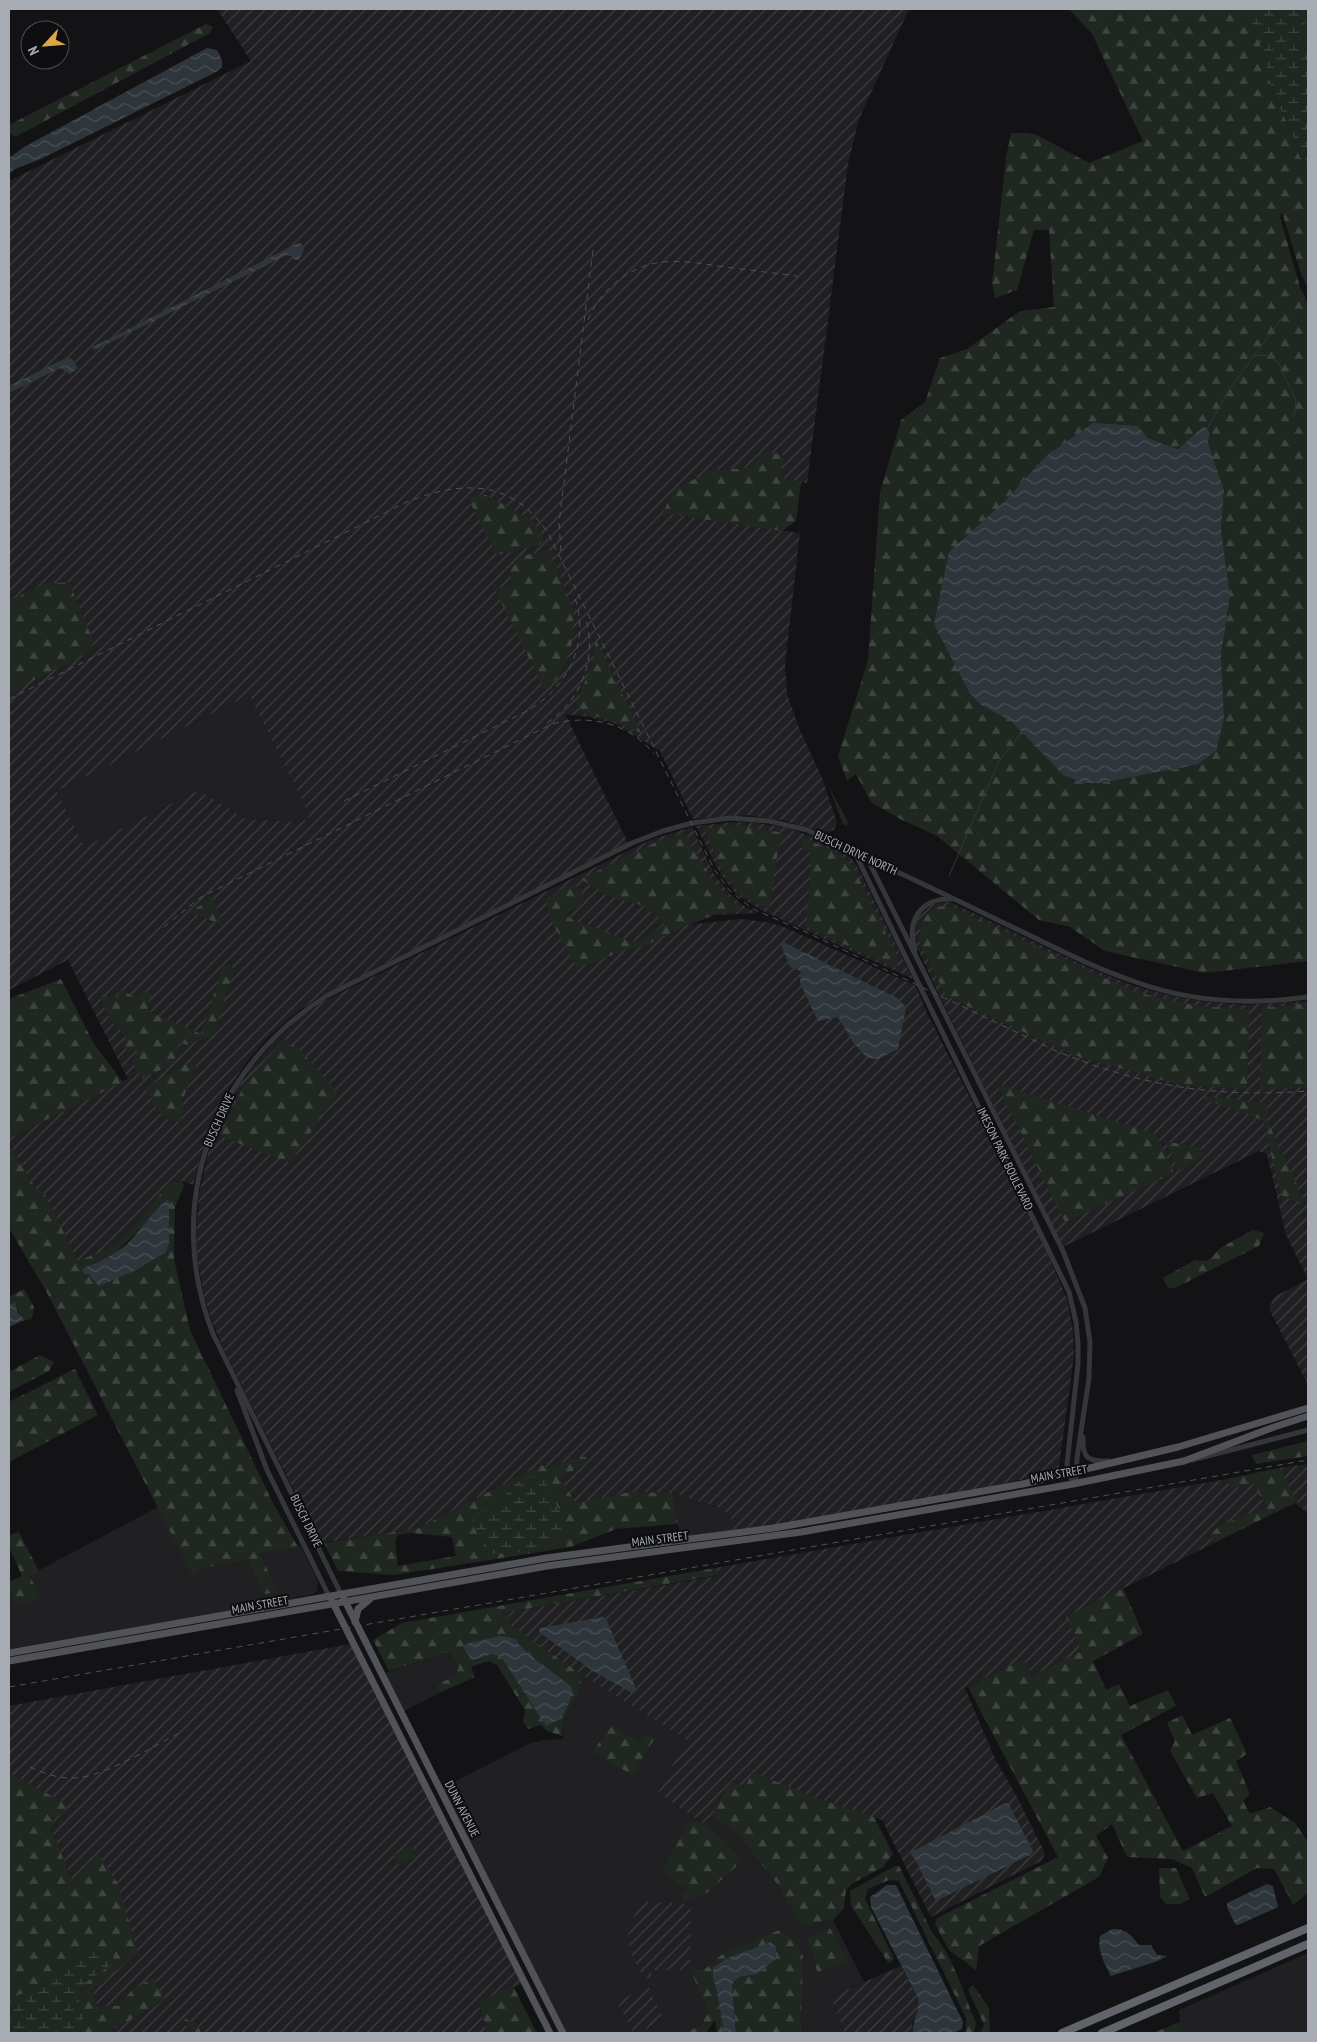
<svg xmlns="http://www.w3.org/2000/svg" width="1317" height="2042" viewBox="0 0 1317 2042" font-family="'PT Sans Narrow',sans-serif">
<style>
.built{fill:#202022;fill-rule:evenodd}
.industrial{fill:url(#industrial-furrows);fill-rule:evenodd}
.green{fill:#202721}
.forest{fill:url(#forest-firs);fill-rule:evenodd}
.wetland{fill:url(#wetland-marsh)}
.water{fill:url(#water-waves)}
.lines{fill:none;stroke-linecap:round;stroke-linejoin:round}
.stream{stroke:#2e363c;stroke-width:1}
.minor{stroke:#353639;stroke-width:5}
.major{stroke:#515358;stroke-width:7}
.highway{stroke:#61646a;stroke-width:8}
.rail{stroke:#4e5054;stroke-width:1;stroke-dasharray:6 5;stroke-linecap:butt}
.labels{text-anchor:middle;stroke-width:4;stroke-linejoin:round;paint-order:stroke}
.street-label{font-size:12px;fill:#a7abb4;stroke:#0e0e10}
</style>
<defs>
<pattern id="industrial-furrows" width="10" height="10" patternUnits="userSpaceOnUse" patternTransform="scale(1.25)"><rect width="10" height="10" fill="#202022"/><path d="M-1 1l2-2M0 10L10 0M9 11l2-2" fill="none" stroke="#3e3e40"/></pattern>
<pattern id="forest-firs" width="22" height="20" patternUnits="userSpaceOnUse" patternTransform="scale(1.25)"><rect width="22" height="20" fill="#202721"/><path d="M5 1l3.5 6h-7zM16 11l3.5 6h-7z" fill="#3e443f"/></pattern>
<pattern id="wetland-marsh" width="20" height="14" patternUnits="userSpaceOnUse" patternTransform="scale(1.25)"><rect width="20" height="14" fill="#202721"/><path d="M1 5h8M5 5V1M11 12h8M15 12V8" fill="none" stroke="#3e443f"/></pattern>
<pattern id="water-waves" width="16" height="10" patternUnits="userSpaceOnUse" patternTransform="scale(1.25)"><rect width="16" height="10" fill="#2e363c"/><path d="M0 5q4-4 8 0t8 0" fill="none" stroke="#495056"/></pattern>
</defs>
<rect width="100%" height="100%" fill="#131315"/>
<!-- built -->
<path class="built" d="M249,695L309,814L307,819L299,822L246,819L199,790L84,847L57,791Z
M672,1493L721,1508L731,1517L733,1530L680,1537Z
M158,1507L193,1575L204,1568L250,1560L263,1594L277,1593L260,1552L301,1546L318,1581L317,1591L313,1594L206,1615L9,1649V1596L41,1599L30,1575Z
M449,1652L459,1667L454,1677L436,1684L439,1693L404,1711L385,1673Z
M582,1675L687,1739L658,1793L703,1822L712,1815L736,1833L779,1886L800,1926L833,1920L864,1982L830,1997L845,2033H801L803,1956L721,1955L704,1970L709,2011L701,2025L685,2033H638L664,2020L618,2002L633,2033H567L442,1788L528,1744L543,1740L563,1739L564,1719L580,1690ZM650,1903H682L690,1970H650ZM814,1957L848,1961L816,1973Z
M1308,1953V2033H1181L1179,2010Z"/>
<!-- industrial -->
<path class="industrial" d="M217,9H909L859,119L848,164L807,483L780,478L766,451L747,468L714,470L663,513L800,533L785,665L787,694L799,728L822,778L837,822L834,830L825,833L782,820L747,815L693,819L660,751L616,724L589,717L565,714L628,843L326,993L298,1011L267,1038L249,1059L231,1085L208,1131L193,1185L182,1181L167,1186L125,1236L109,1248L78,1262L42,1189L37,1192L9,1143V1138L128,1079L68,960L9,990V181L251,61ZM249,695L309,814L307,819L299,822L246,819L199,790L84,847L57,791Z
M733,822L758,823L787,828L814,837L841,850L851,858L857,866L913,979L761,910L737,895L721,875L696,826Z
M692,827L714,874L730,894L744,906L757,913L715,915L689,925L740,919L767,922L784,927L916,986L926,1011L1039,1234L1067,1299L1073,1330L1074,1355L1059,1467L1052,1473L935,1498L774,1525L733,1530L731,1517L721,1508L672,1493L630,1492L576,1504L560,1478L585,1464L578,1457L549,1468L541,1465L419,1528L320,1543L226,1354L213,1324L204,1296L197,1256L196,1234L199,1194L211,1141L229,1100L251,1069L273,1043L299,1018L322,1002L650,840Z
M950,902L1092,969L1134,986L1171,996L1208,1002L1244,1005L1308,1001V1385L1269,1309L1274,1297L1308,1279L1286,1235L1267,1154L1259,1151L1063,1247L937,991L916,945L914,935L916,921L920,915L933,904Z
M1308,1464V1513L1298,1506L1279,1468Z
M1227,1479L1231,1488L1254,1484L1266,1508L1220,1525L1210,1535L1214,1543L1066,1617L1082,1651L1032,1676L1023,1659L965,1688L996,1761L1015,1793L1044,1851V1856L1041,1861L931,1917L882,1820L817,1798L745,1788L732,1781L712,1815L703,1823L658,1793L686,1739L582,1675L507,1623L502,1613L717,1576L715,1568Z
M350,1644L522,1984L478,2002L487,2032L485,2033H201L196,2022L184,2020L190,2033H107L165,2000L133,1989L118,2006H97L92,1989L72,1880L51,1829L54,1817L67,1805L9,1773V1706Z
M643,1899L650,1903H682L691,1909L690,1970H650L646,1973L650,1972L653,1977L648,1979L645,1974L642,1975L631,1953L628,1940L629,1925Z
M901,1966L918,1998L920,2006L912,2023L913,2033H845L830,1997Z
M648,1986L664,2020L638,2033H633L617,2002Z"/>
<!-- green -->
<path class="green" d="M828,785L848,822L846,826L843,824Z
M412,1846L417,1857L399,1865L394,1855Z"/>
<!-- forest -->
<path class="forest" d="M1069,9H1246L1265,56L1273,95L1291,130L1300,157L1308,162V288L1301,274L1282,212L1280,217L1300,287L1308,304V961L1204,973L1105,951L1070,927L1039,920L937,836L900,819L871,802L856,774L847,781L838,756L868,660L880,492L901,420L925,402L940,358L967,349L1020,311L1054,307L1049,230H1034L1017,290L995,298L992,284L1006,158L1011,133L1035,134L1089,163L1143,141L1092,34ZM1138,426L1148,438L1178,449L1204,426L1210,433L1208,443L1224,490L1221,529L1230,596L1221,655L1224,718L1196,765L1100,783H1083L1063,775L1011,721L1004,502L1046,456Z
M1308,9V60L1302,41Z
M206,24L213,27L210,33L15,137L10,133L9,125Z
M766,451L783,455L781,478L801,482L796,521L782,531L663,513L674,489L714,470L747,468Z
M486,495L532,520L543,536L540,545L497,555L467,496Z
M550,550L574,612L571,650L558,677L545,690L493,586L511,588L510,570L521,556Z
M69,582L94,643L87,653L9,693V601L44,584Z
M596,640L641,733L608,719L581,713L576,703L592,665Z
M733,825L785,833L778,850L769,909L742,896L724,874L704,829Z
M685,833L713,881L741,909L740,911L714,914L687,925L644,946L623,951L577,968L550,918L546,899L573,882L584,895L583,902L567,913L569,918L629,941H641C648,934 655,932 663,925V921L641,905L607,896L581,879L658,841Z
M801,837L838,853L852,865L898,957L897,968L806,927L812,854L802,848Z
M212,897L224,926L191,912Z
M950,906L1135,992L1193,1005L1249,1010L1247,1089L1181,1085L1073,1055L946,996L919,941L922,920L935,907Z
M224,964L234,968L214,1035L186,1045L180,1042L173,1064L142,1079L133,1061L138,1051L127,1050L124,1044L126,1035L113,1024L100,998L103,995L117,997L121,990L137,998L143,991L152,995L147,1007L152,1013L201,1034Z
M61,979L94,1044L123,1082L9,1138V999Z
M1308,1003V1087L1260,1090L1262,1008Z
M284,1039L299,1049L338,1093L290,1163L220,1136L244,1085Z
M190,1062L196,1066L182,1101L184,1111L180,1122L165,1119L154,1105L145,1088Z
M997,1084L1156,1134L1174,1173L1065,1222Z
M1205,1096L1267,1103L1266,1118L1305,1202L1300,1204L1281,1195L1263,1120L1204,1099Z
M1165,1141L1200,1148L1204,1155L1179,1171Z
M11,1147L37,1191L42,1189L78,1261L109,1248L125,1236L167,1186L182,1181L184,1186L175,1207L174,1259L190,1330L273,1503L298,1547L260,1553L278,1593L263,1594L249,1560L204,1568L193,1576L46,1291L9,1228V1148ZM169,1201L168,1220L100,1286L82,1269L116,1252Z
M1253,1230L1264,1233L1259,1246L1175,1288H1168L1163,1278L1195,1260L1206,1261L1213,1256L1220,1248Z
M24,1289L34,1307L32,1319L22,1321V1317L19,1313L15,1302L9,1305V1297Z
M40,1355L54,1362L49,1371L9,1392V1372Z
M75,1369L98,1415L9,1462V1402Z
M1308,1441V1456L1256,1464L1252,1455Z
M578,1457H586L585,1464L560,1478L576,1503L630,1492L672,1493L678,1524L616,1529L571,1547L394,1575L338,1571L324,1543L419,1528L541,1465L549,1468ZM516,1483L491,1554L496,1506ZM410,1533L452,1537L456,1556L398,1566L395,1541L398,1535Z
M1279,1468L1297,1502L1214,1543L1210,1535L1220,1525L1266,1508L1254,1484L1231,1488L1227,1479Z
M19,1532L39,1571L30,1576L41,1598L16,1606L11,1595L9,1596V1582L22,1576L9,1547V1535Z
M715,1568L718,1575L502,1613L511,1618L508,1623L582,1675L580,1690L564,1719L562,1736L547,1731L541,1725L528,1729L523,1722L525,1710L497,1665L489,1661L471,1667L475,1677L439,1693L436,1684L454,1677L459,1667L449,1652L389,1671L373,1640L402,1623ZM512,1638L536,1660L546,1725L502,1658L492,1654Z
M1123,1588L1143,1634L1093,1661L1106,1690L1119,1684L1130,1706L1168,1690L1176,1706L1121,1735L1183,1851L1232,1826L1213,1793L1197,1798L1170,1751L1175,1741L1167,1723L1182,1715L1192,1735L1230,1718L1247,1754L1236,1761L1250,1794L1243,1801L1250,1814L1270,1807L1295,1823L1308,1842V1893L1293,1905L1274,1869L1257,1868L1205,1897L1192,1868L1172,1859L1127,1857L1112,1824L1096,1836L1108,1858L1099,1877L979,1946L976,1970L949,1950L935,1924L937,1918L1058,1857L968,1687L1023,1659L1032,1676L1082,1651L1066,1617Z
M612,1726L639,1742L645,1735L655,1738L632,1775L593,1751Z
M752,1772L817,1798L874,1817L893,1854L883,1867L853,1883L846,1890L844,1908L833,1920L800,1926L779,1886L737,1834L712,1815L731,1781L745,1788Z
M9,1773L68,1805L63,1814L54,1818L51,1829L72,1880L98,1853L118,1884L138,1954L92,1989L97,2006H118L133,1989L153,1978L165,2000L107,2033H73L83,2025L84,2015L78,1998L86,1982L115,1962L87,1951L53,1982L9,1999Z
M689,1821L703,1823L723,1839L742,1861L708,1892L684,1901L682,1899L687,1889L662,1872Z
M895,1866H899L933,1934C952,1953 965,1997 976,2023L974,2033H964L966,2032V2018L899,1881L889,1880L868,1889L865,1899L894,1959L889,1964L851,1906L850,1891Z
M1159,1868H1176L1190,1899L1180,1904H1166L1160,1897Z
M830,1928L848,1961L817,1973L814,1957L806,1938Z
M779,1930L796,1942L803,1956L801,2033H736L732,1984L739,1977L757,1974L713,1978L717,1992L724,2033H717L715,2020L707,2031L708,2033H685L701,2025L709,2011L690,1970H704L721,1955Z
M973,1985L989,2008L990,2033H980L984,2025L968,1989Z
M513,1986L537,2033H485L487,2031L478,2002Z
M184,2019L196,2022L201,2033H190Z
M1180,2022L1181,2033H1153Z"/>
<!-- wetland -->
<path class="wetland" d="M1246,9H1308L1302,41L1308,60V162L1300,157L1291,130L1273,95L1265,56Z
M532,1476L546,1481L566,1525C563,1531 560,1538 556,1542C543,1552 507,1553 491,1554L474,1528L472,1518L496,1506L516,1483Z
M87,1951L112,1953L115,1962L86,1982L78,1997L84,2015L83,2025L73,2033H9V1999L53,1982Z"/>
<!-- water -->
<path class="water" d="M207,48L217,50L222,60V67L216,72L41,159L15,169L9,174V158L24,147Z
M301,243L304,249L299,260H295L292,256L287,255L95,350L91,348L296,244Z
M71,358L78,368L70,374L60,368L9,393V386L64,359Z
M1093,423L1138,426L1148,438L1178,449L1204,426L1210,433L1208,443L1224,490L1221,529L1230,596L1221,655L1224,718L1216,751L1196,765L1100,783H1083L1063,775L1011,721L981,705L969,692L934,624L949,552L1004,502L1046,456Z
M783,942L899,999L906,1008L898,1049L878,1059L867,1058L853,1042L838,1017L818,1021L800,983L801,971L790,967L781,945Z
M167,1200L169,1201V1243L166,1252L134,1271L99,1286L89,1275L83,1273L82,1269C97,1262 114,1255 127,1244C141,1230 152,1212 167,1200Z
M15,1302L18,1313L22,1317V1321L9,1327V1305Z
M603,1617L606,1619L636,1689L632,1693L593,1671L543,1635L539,1631L540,1628Z
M500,1636L512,1638L536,1660L571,1686L573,1693L562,1718L546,1726L502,1658L492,1654L472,1660L464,1649L465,1644Z
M1006,1803L1009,1805L1033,1851L1032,1854L936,1901L915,1859L911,1855V1852Z
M1267,1884L1273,1886L1278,1907L1238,1925L1235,1924L1227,1907V1903Z
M887,1885H896L963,2022L962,2029L953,2033H913C912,2019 921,2011 918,1998L871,1907L870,1897Z
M1112,1929C1127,1929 1131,1935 1139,1945H1151L1157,1955L1167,1956L1158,1961L1111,1976C1104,1963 1097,1950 1100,1936Z
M771,1942L776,1947V1959L757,1974L739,1977L732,1984L736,2033H724L717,1992L713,1978V1968L728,1958Z"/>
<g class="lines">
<!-- stream -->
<path class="stream" d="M1254,356L1269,355L1278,362L1296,400L1294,417
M1207,429L1229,390L1281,319
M949,876L999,761L1022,732"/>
<!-- minor -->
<path class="minor" d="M854,851L1069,1292L1076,1322L1078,1344V1364L1067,1464L1073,1484
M867,858L1063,1251L1085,1308L1090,1342L1089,1378L1077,1458L1076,1483
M915,950C906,921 920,898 952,899
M237,1390L267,1470L329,1596
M1083,1437C1082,1460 1089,1461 1109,1461
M1192,1460L1308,1430
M341,1594L213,1334C163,1205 211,1068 328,995L632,843L663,831L692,823L730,818L769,821L807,830C874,860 940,892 1006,924C1048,944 1089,966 1133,981C1189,1002 1250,1005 1308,997"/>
<!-- major -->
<path class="major" d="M344,1599L563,2033
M332,1601L550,2033
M355,1622L358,1609L370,1599
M9,1653L546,1558L774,1528L1023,1484L1178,1447L1308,1408
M9,1661L547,1566L801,1532L1073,1484L1184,1461L1274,1427L1308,1416"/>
<!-- highway -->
<path class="highway" d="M1062,2033L1308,1928
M1102,2033L1308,1944"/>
<!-- rail -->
<path class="rail" d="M588,320C600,290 630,265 663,262C684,260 704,264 725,267C749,270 773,273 797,276
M561,551L559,523L593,250
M9,699L407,502C462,480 512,479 548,533L714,869L729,890L753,909L808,933L1054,1050C1140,1086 1215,1098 1308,1091
M547,723C581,700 597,659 586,619
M344,801L529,710C568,686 590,643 575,598
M164,927L201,897L552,724C590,714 629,723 654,754
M9,1687L1308,1460
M30,1767C44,1773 58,1779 74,1778C102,1778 156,1745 183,1731"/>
</g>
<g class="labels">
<!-- street labels -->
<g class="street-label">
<text transform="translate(856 853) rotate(25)" y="4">BUSCH DRIVE NORTH</text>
<text transform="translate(219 1120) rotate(-66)" y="4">BUSCH DRIVE</text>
<text transform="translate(1005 1159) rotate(64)" y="4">IMESON PARK BOULEVARD</text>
<text transform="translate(1059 1474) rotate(-10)" y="4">MAIN STREET</text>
<text transform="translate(306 1521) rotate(64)" y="4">BUSCH DRIVE</text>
<text transform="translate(660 1539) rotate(-7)" y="4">MAIN STREET</text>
<text transform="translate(260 1605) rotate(-10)" y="4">MAIN STREET</text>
<text transform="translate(462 1809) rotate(63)" y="4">DUNN AVENUE</text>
</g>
</g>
<!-- border -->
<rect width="1317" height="2042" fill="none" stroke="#a7abb4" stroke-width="20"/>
<!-- north arrow -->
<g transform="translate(45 45) rotate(244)"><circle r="24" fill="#0e0e10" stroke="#4b4d52"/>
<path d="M0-4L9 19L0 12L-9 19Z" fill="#dca644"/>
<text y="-8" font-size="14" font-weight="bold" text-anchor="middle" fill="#a7abb4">N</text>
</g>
</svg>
